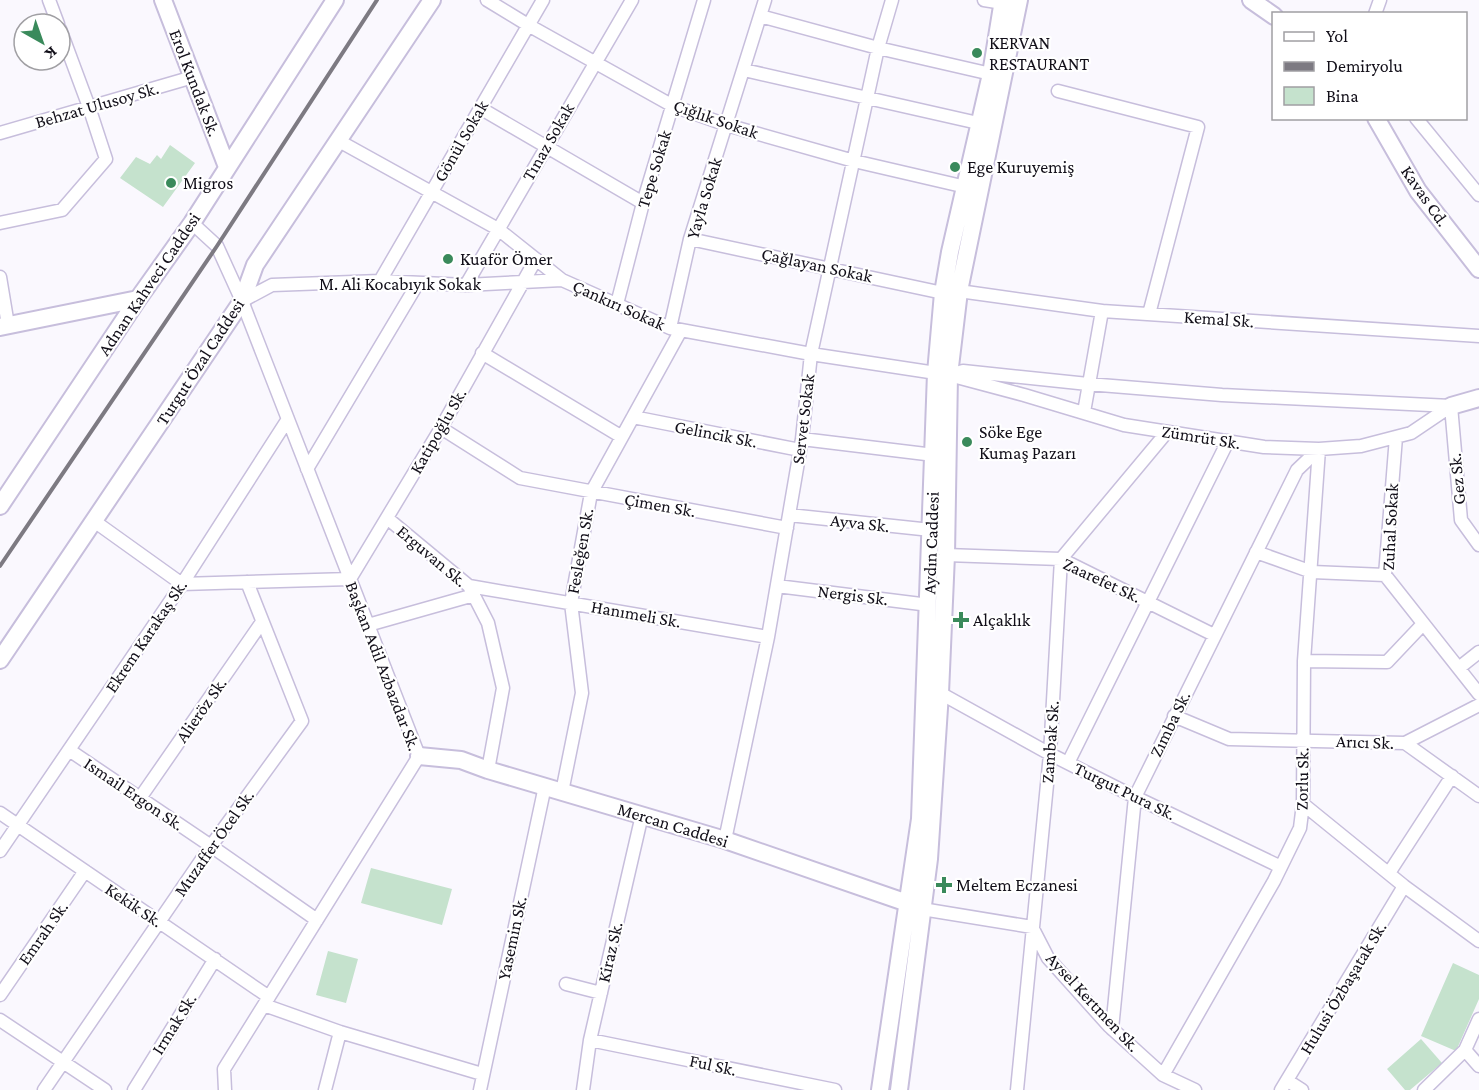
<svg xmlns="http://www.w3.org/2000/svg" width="1479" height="1090" viewBox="0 0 1479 1090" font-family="'Crimson Pro',serif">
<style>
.building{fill:#c5e2cd}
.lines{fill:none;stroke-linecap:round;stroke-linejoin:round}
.street-casing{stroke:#c7bedc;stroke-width:15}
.secondary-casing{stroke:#c7bedc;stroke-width:20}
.street{stroke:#fff;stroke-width:12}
.secondary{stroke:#fff;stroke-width:16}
.rail{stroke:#7d7a82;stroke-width:4}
.poi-dot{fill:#3a8a5b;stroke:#fff;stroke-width:2}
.labels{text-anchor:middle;stroke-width:4.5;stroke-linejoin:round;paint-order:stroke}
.poi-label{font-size:18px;fill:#120f19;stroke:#fff;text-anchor:start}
.street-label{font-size:18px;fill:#120f19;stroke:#fff}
</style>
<rect width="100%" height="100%" fill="#faf8fe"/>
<!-- building -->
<path class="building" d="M170,145L195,163L163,207L120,178L136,157L150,164L157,155L161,159Z
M371,868L452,889L442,925L361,903Z
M328,951L358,959L346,1003L316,995Z
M1453,963L1479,975V999L1456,1051L1421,1036Z
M1421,1039L1442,1063L1410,1090H1405L1387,1069Z"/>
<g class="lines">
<defs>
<path id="street" d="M49,0L58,24
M487,0L528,25L673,106L727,125L854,161L966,187
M984,0L1003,3
M1375,14L1380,0
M760,16L878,48L991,74
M744,70L978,123
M1058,91L1198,127L1149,314
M480,108L643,203
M1416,118L1479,195
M0,133L193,77
M339,141L498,229L562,280L670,328L811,354L936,373
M0,223L62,210L106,159L89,107L60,29
M192,223L217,246L242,301L419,756L224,1069L225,1090
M690,239L943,293
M0,277L8,325
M380,281L543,0
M466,285L632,0
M959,291L1102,311L1479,336
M242,301L272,285L380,281L466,285L562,280
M617,304L643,203L704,0
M670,328L690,239L765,0
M482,353L622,437
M953,374L963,371L1088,384L1222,395L1451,406
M949,375L1024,395L1124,425L1264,447L1319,449L1361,446L1411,433L1451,406
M1451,406L1461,520L1479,545
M1084,412L1102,311
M633,417L800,450
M441,428L520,478L787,528
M1396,437L1385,575L1479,694
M802,439L934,455
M307,469L418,283
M789,515L931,530
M387,518L469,586L488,623L503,688L488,770
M94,521L182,584L350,579L441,428L536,259
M1256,552L1312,572L1385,575
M946,555L1061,559L1214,635
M469,586L768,637
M777,586L929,605
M368,625L474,595
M1304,661L1387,662L1423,624
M1460,667L1479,652
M940,693L1050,754L1135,797L1281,867
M1174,716L1229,739L1405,743L1479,705
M1405,743L1479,796
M69,750L211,846L317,920
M1068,763L1228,441
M562,792L582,693L571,603L591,493L681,330
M140,798L262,622
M1303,804L1404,886L1479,941
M0,813L269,997
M725,840L768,637L802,439L811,354L878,48L892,0
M0,851L182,584L288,419
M1389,873L1452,776
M922,909L1032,927L1048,958L1109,1026L1163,1075L1195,1090
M566,984L601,993
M0,995L85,871
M264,1005L340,1032L482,1074
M0,1020L105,1090
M1112,1029L1135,797L1297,470L1319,449
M590,1040L835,1090
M1465,1050L1479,1066
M1163,1075L1274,881L1300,828L1303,804L1304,661L1319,449
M1288,1081L1302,1090
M44,1090L211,846L302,721L247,582
M134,1090L215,959
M325,1090L340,1032
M480,1090L545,786
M583,1090L590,1040L642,815
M1017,1090L1050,754L1061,559L1167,432
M1281,1090L1404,886
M1424,1090L1465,1050L1479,1019"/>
<path id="secondary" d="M163,0L227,167
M1251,0L1274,16
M1376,118L1418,191L1479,269
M0,327L138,299
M1451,406L1479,398
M0,506L138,299L192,223L335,0
M0,660L242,301L255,265L432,0
M419,756L461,760L488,770L725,840L919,907
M880,1090L920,819L936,373L943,293L950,252L991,74L1003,0
M899,1090L929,859L940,693L946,555L949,375L959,291L1019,0"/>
</defs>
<!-- street casing -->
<use href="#street" class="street-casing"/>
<!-- secondary casing -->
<use href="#secondary" class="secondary-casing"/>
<!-- street -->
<use href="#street" class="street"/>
<!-- secondary -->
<use href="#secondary" class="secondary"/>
<!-- rail -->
<path class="rail" d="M0,566L217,246L377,0"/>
</g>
<!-- markers -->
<g class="poi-dot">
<circle cx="977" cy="53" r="6"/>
<circle cx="955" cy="167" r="6"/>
<circle cx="171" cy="183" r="6"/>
<circle cx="448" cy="259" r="6"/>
<circle cx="967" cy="442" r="6"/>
<path d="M958 611h6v6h6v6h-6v6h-6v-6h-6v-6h6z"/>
<path d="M941 876h6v6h6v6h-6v6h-6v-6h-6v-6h6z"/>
</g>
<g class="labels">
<!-- poi labels -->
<g class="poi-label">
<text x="989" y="49">KERVAN<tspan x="989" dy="21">RESTAURANT</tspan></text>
<text x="967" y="173">Ege Kuruyemiş</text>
<text x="183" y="189">Migros</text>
<text x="460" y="265">Kuaför Ömer</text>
<text x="979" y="438">Söke Ege<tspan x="979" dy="21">Kumaş Pazarı</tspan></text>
<text x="973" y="626">Alçaklık</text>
<text x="956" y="891">Meltem Eczanesi</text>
</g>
<!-- street labels -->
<g class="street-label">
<text transform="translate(195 83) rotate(69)" y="6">Erol Kundak Sk.</text>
<text transform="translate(97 105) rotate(-16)" y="6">Behzat Ulusoy Sk.</text>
<text transform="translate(716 119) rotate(19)" y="6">Çığlık Sokak</text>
<text transform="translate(461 141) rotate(-60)" y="6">Gönül Sokak</text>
<text transform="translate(548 142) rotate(-60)" y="6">Tınaz Sokak</text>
<text transform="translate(654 169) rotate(-73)" y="6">Tepe Sokak</text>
<text transform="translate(1425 196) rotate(55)" y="6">Kavas Cd.</text>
<text transform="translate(704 198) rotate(-73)" y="6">Yayla Sokak</text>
<text transform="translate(817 265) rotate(12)" y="6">Çağlayan Sokak</text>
<text transform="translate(149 284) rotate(-56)" y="6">Adnan Kahveci Caddesi</text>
<text x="400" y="290">M. Ali Kocabıyık Sokak</text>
<text transform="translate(619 305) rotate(24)" y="6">Çankırı Sokak</text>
<text transform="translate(1219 319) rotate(4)" y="6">Kemal Sk.</text>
<text transform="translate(200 362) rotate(-57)" y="6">Turgut Özal Caddesi</text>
<text transform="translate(803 419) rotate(-83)" y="6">Servet Sokak</text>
<text transform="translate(438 431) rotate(-60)" y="6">Katipoğlu Sk.</text>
<text transform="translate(716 434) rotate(11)" y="6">Gelincik Sk.</text>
<text transform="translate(1201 437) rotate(9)" y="6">Zümrüt Sk.</text>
<text transform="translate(1457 479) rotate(-95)" y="6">Gez Sk.</text>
<text transform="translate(660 505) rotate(10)" y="6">Çimen Sk.</text>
<text transform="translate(860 523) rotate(6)" y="6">Ayva Sk.</text>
<text transform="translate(1390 527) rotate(-87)" y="6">Zuhal Sokak</text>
<text transform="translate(931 543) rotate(-88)" y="6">Aydın Caddesi</text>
<text transform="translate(580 551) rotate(-80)" y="6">Fesleğen Sk.</text>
<text transform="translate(432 556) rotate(40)" y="6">Erguvan Sk.</text>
<text transform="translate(1102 580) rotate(25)" y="6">Zaarefet Sk.</text>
<text transform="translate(853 595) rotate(7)" y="6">Nergis Sk.</text>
<text transform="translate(636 614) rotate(10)" y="6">Hanımeli Sk.</text>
<text transform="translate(146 636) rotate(-56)" y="6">Ekrem Karakaş Sk.</text>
<text transform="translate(383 666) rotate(69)" y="6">Başkan Adil Azbazdar Sk.</text>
<text transform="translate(201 710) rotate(-55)" y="6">Alieröz Sk.</text>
<text transform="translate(1170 724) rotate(-64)" y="6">Zımba Sk.</text>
<text transform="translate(1050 742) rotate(-86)" y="6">Zambak Sk.</text>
<text transform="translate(1365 742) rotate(2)" y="6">Arıcı Sk.</text>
<text transform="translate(1302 779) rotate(-89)" y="6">Zorlu Sk.</text>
<text transform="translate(1125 791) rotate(26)" y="6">Turgut Pura Sk.</text>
<text transform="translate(134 794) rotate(34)" y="6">Ismail Ergon Sk.</text>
<text transform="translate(673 825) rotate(17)" y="6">Mercan Caddesi</text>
<text transform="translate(214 843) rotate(-55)" y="6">Muzaffer Öcel Sk.</text>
<text transform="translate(134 905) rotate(34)" y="6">Kekik Sk.</text>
<text transform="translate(43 933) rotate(-55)" y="6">Emrah Sk.</text>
<text transform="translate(512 938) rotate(-78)" y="6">Yasemin Sk.</text>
<text transform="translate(610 952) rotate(-77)" y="6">Kiraz Sk.</text>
<text transform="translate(1343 988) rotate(-59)" y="6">Hulusi Özbaşatak Sk.</text>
<text transform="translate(1093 1002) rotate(47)" y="6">Aysel Kertmen Sk.</text>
<text transform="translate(174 1024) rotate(-58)" y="6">Irmak Sk.</text>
<text transform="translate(713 1065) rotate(12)" y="6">Ful Sk.</text>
</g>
</g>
<!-- legend -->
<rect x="1272" y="12" width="195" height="108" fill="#ffffff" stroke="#a09fa3" stroke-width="1.5"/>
<rect x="1284" y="32" width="30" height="9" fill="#ffffff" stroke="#a09fa3" stroke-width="1.5"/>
<text x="1326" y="42" font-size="18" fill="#120f19">Yol</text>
<rect x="1284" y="62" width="30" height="9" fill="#7d7a82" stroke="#a09fa3" stroke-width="1.5"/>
<text x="1326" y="72" font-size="18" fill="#120f19">Demiryolu</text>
<rect x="1284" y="87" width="30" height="18" fill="#c5e2cd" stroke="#a09fa3" stroke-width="1.5"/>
<text x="1326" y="102" font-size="18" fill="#120f19">Bina</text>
<!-- north arrow -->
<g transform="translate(42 42) rotate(140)"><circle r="28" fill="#ffffff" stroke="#a09fa3" stroke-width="1.5"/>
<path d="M0-4.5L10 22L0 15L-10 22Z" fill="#3a8a5b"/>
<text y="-9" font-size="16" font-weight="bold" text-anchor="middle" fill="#120f19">K</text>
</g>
</svg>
